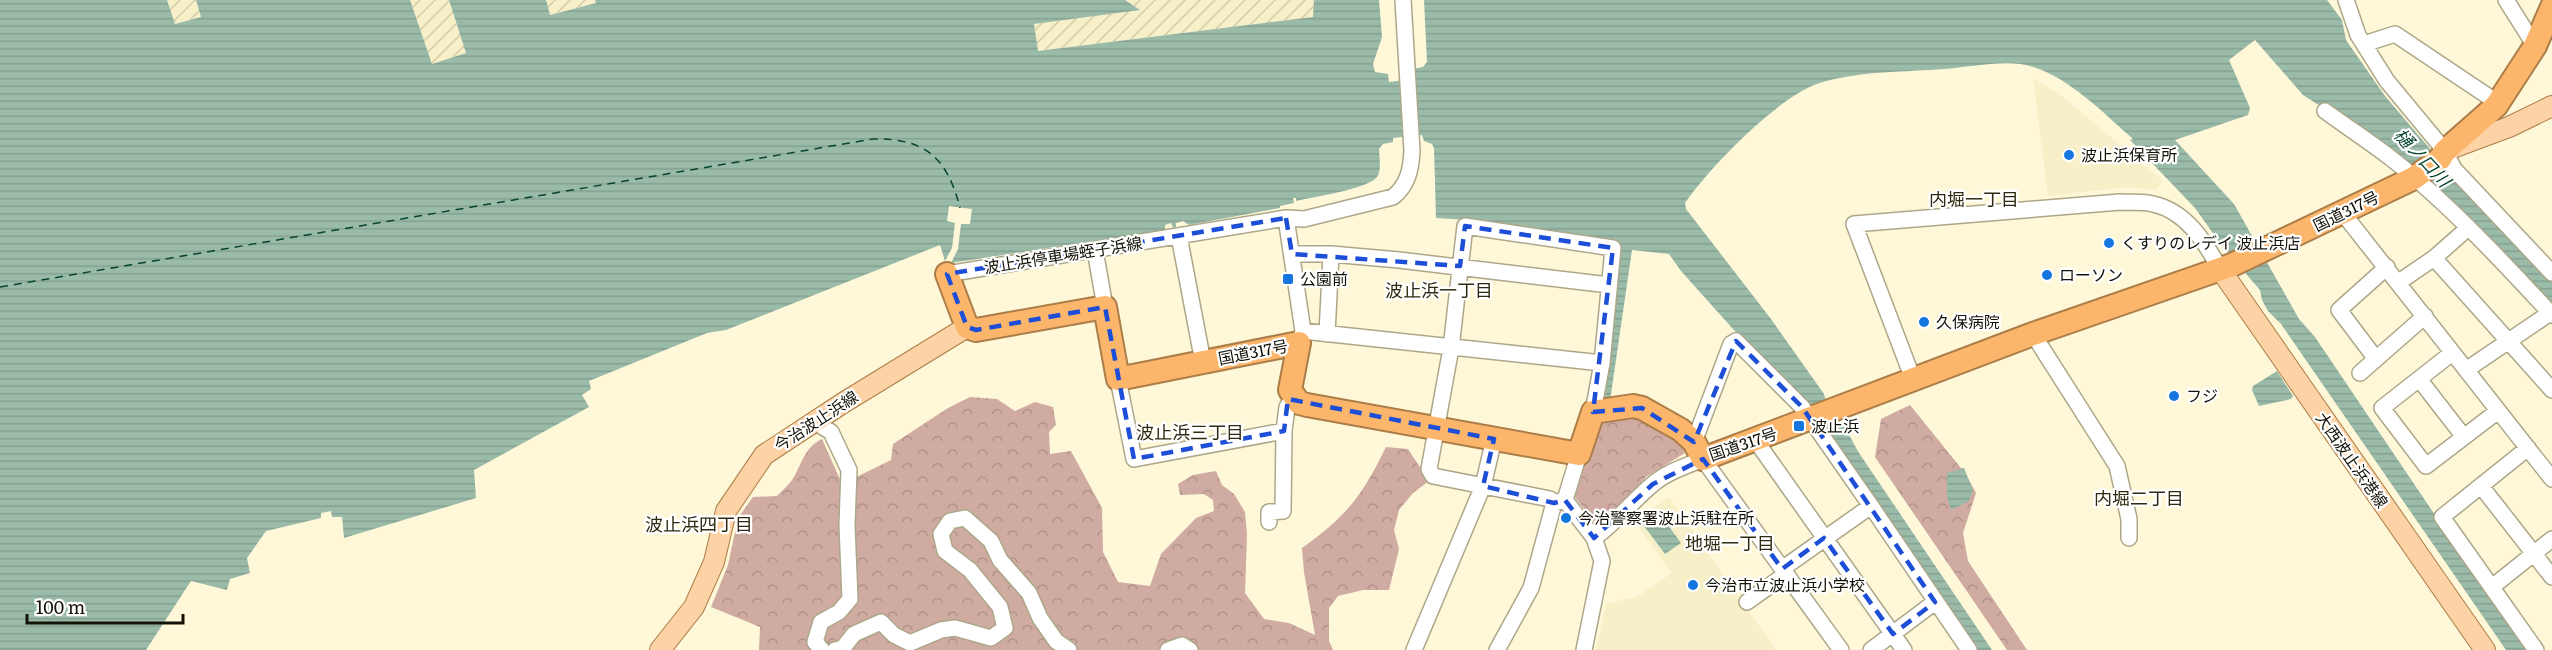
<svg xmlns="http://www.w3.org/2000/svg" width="2552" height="650" viewBox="0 0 2552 650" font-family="Literata,'Noto Sans JP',serif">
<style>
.built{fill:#f7efc8}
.industrial{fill:url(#industrial-furrows)}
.forest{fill:url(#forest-crowns)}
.water{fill:url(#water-rules)}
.pier{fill:#fef7d8}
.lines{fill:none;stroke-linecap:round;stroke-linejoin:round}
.ferry{stroke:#07452d;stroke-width:1.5;stroke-dasharray:8 6;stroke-linecap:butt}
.minor-casing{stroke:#ada789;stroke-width:18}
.major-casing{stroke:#ab7d48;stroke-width:22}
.highway-casing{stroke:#ab7d48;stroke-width:26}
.minor{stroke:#fff;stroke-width:15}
.major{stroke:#fdd3a6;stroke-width:20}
.highway{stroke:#fcb66b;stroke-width:22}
.marked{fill:none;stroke:#1d4ed8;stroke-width:4.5;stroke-dasharray:12 8;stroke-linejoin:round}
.poi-dot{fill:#1676df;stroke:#fff;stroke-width:2}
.labels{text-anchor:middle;stroke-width:4.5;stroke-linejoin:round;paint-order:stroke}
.poi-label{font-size:16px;fill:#141207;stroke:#fff;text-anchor:start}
.street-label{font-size:16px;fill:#141207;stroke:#fff}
.water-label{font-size:18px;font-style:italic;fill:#07452d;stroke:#fff}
.neighbourhood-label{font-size:18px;fill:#2f2a10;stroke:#fff}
</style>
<defs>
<pattern id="industrial-furrows" width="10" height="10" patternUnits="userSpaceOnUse" patternTransform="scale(1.5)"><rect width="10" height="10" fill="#f7efc8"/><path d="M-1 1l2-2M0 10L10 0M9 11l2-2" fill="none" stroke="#d3ccaa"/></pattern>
<pattern id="forest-crowns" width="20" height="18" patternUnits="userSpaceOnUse" patternTransform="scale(1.5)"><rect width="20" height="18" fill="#cfaba2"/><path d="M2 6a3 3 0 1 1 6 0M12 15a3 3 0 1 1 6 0" fill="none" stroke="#b1928a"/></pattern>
<pattern id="water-rules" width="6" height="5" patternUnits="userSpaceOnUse" patternTransform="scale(1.5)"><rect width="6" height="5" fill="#9bbba9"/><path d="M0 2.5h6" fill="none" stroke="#85a090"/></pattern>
</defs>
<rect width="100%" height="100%" fill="#fef7d8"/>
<!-- built -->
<path class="built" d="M2033,78L2063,97L2163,181L2156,190L2128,187L2048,196Z
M1669,497L1776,650H1596L1606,604L1638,596L1672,573L1634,521Z"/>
<!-- industrial -->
<path class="industrial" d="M167,0H196L201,17L174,24Z
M410,0H449L466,53L432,64Z
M546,0H595L596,3L549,15Z
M1125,0H1314V17L1037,51L1034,24L1139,10Z"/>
<!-- forest -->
<path class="forest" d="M970,397L997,399L1015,411L1035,402L1053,407L1056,425L1049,432L1050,454L1071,451L1102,508L1103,552L1118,582L1150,586L1161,554L1196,518L1214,511L1213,500L1204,494L1180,495L1178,484L1193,475L1216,471L1222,485L1234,494L1245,512L1247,534L1245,593L1264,619L1289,623L1315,635L1304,572L1302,548C1347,516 1362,496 1386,447L1408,449L1429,481L1413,493L1399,510L1394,530L1399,549L1389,590H1363L1338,596L1329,608V641L1333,650H759L760,627L711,607L728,565L738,518L753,497L777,496C784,489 792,482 796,473C804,458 806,447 822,439L842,484L891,460L893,444L948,408Z
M1910,405L1965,473L1976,493L1963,533L1968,561L2027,650H2007L1875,457L1881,419Z
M1639,414L1676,436L1685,453L1646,477L1610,519L1599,528L1573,495L1598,424Z"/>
<!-- water -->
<path class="water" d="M0,0H167L175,24L201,17L196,0H410L432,64L466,53L449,0H546L550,15L596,3L595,0H1125L1140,10L1034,24L1038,51L1313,17L1314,0H1379L1382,37L1373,64L1375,72L1388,74L1389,82L1412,79V69L1423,67L1427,62L1424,0H2327L2342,20L2346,40L2385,96L2449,171L2552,281V308L2409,163L2303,95L2255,40L2229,60L2250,108L2248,115L2175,140L2234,204L2299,319L2315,337L2526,650H2506L2281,324L2268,311L2262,300L2260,290L2222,246L2195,208L2130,140L2133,139C2102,112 2070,78 2030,66C2008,59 1969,67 1944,69C1905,72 1861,71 1823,82C1782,92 1709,168 1685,203L1686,209L1771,319L1824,394C1827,408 1836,416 1844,427C1850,435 1854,445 1859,453L1992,650H1974L1750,348L1681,271L1669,254L1632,250L1610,401L1602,399L1614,247L1466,220L1436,218L1434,148L1432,144L1424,141L1422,135L1393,138V142L1383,144L1379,149C1379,156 1382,170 1377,177C1368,189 1313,197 1296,201V198H1293L1294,203L1280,206V208L1189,225L1183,221L1176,223V227L1173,228L1171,223L1165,225V230L951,263L945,261L940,245L726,330L707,333L589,381L591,389L582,395L589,407L474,470L476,498L344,538L342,517H332L331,511L321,513V518L266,531L247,558L250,573L230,579L227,590L191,581L146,650H0Z
M2277,371L2293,396L2291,399L2259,406L2252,390L2253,386Z
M1964,468L1973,490L1969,501L1951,510L1947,496V473Z
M1657,510L1681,543L1665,554L1641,522Z"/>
<!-- pier -->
<path class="pier" d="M949,206L972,209L970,224H961L958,249L951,263L945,261L952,248L955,223L947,221Z"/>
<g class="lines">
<!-- ferry -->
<path class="ferry" d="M0,287L873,139C925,138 947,157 960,208"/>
<defs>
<path id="minor" d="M2346,0L2358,35L2387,81L2445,151L2454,169L2552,273
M2506,0L2535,46
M2364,44L2395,34L2498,103
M2325,111C2347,127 2370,142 2392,159C2450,205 2502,261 2552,315
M2342,212L2552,479
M1286,218L1303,331L1300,340
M1179,236L1203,362
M1095,250L1105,307
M1292,254H1331L1399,260L1609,285
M2434,258L2552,390
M947,274L1286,218L1304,219L1393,197C1408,185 1411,169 1412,151L1403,0
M2399,282L2434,258L2468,228
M1303,331L1602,363
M1327,334L1331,254
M2033,334L2117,466L2129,519V538
M2452,353L2382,408L2426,466L2498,411
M2376,359L2339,310L2387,267
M2466,370L2550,313
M2360,373L2425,316
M1118,379L1134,459L1284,431L1287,407L1294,396
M1913,379L1854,224L2120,202C2130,203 2143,201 2153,204C2186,211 2205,242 2220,269
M2419,379L2464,437
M815,422L831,432L849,470L847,525L850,599L839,612L821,622L815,642L822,650
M1756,441L1904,650
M1694,442L1731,344L1736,341L1802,407L1871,506
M2528,448L2442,517L2536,650
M1579,454L1565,500L1594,538L1602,561L1584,650
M2481,486L2552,577
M1565,500L1554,503L1550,499L1433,476L1429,469L1451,348L1465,226L1613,248L1602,363L1593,412
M1269,522V512L1283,511L1284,431
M1594,538C1616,523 1632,501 1653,484C1667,472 1686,466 1703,459L1841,650
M1782,569L1871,506L1969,650
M2492,587L2552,539
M1747,602L1786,574
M835,650L843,648L854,634L881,622L894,635L910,643L941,630L955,628L991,638L1005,628L1000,607L970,570L945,551L941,534L950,521L965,518L991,541L1000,560L1029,593L1040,618L1056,641L1069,650
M1168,650L1182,645L1190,650
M1414,650L1483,486L1494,439
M1497,650L1531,588L1554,503
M1871,650L1935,602"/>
<path id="major" d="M2450,149L2509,127L2552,106
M2220,269L2485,650
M660,650L694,607L714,562L726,511L764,455L843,403L967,327"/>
<path id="highway" d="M947,274L967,327L976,330L1105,307L1118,379L1299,343L1290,390L1299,403L1307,405L1579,454L1593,412L1633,406L1642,408L1681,430L1694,442L1703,459L2033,334L2232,265L2414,178L2440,159L2445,151L2496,106L2535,46L2552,7"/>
</defs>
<!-- minor casing -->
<use href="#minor" class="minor-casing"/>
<!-- major casing -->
<use href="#major" class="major-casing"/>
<!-- highway casing -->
<use href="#highway" class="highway-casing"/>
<!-- minor -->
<use href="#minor" class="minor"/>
<!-- major -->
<use href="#major" class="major"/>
<!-- highway -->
<use href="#highway" class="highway"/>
</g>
<!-- marked area -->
<path class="marked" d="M1286,218L1292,254L1460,266L1465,226L1613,248L1593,412L1642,408L1694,442L1736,341L1802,407L1935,602L1893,634L1824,538L1782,569L1703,459L1653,484L1594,538L1565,500L1554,503L1483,486L1494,439L1288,399L1284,431L1134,459L1105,307L976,330L967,327L947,274Z"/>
<!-- markers -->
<g class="poi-dot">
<circle cx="2069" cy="155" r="6"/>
<circle cx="2109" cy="243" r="6"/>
<circle cx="2047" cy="275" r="6"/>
<rect x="1282" y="273" width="12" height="12" rx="3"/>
<circle cx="1924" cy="322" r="6"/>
<circle cx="2174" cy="396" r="6"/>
<rect x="1793" y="420" width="12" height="12" rx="3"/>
<circle cx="1566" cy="518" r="6"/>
<circle cx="1693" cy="585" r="6"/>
</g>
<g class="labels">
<!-- poi labels -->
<g class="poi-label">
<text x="2081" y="161">波止浜保育所</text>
<text x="2121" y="249">くすりのレデイ 波止浜店</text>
<text x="2059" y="281">ローソン</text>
<text x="1300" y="285">公園前</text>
<text x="1936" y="328">久保病院</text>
<text x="2186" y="402">フジ</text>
<text x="1811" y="432">波止浜</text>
<text x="1578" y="524">今治警察署波止浜駐在所</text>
<text x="1705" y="591">今治市立波止浜小学校</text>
</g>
<!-- street labels -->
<g class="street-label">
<text transform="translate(2346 211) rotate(-26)" y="6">国道317号</text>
<text transform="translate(1063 255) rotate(-9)" y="6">波止浜停車場蛭子浜線</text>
<text transform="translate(1253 352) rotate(-11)" y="6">国道317号</text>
<text transform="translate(816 421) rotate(-33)" y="6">今治波止浜線</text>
<text transform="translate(1743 444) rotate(-19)" y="6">国道317号</text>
<text transform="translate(2352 460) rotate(55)" y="6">大西波止浜港線</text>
</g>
<!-- water labels -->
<g class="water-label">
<text transform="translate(2422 158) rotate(47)" y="6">樋ノ口川</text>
</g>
<!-- neighbourhood labels -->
<g class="neighbourhood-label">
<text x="1974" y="206">内堀一丁目</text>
<text x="1439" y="297">波止浜一丁目</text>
<text x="1190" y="439">波止浜三丁目</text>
<text x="2139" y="505">内堀二丁目</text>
<text x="699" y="531">波止浜四丁目</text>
<text x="1730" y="550">地堀一丁目</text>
</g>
</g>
<!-- scale -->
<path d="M27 614v9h156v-9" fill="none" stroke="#141207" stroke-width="3"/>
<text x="36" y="614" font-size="18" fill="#141207" stroke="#ffffff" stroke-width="4.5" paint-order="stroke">100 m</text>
</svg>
